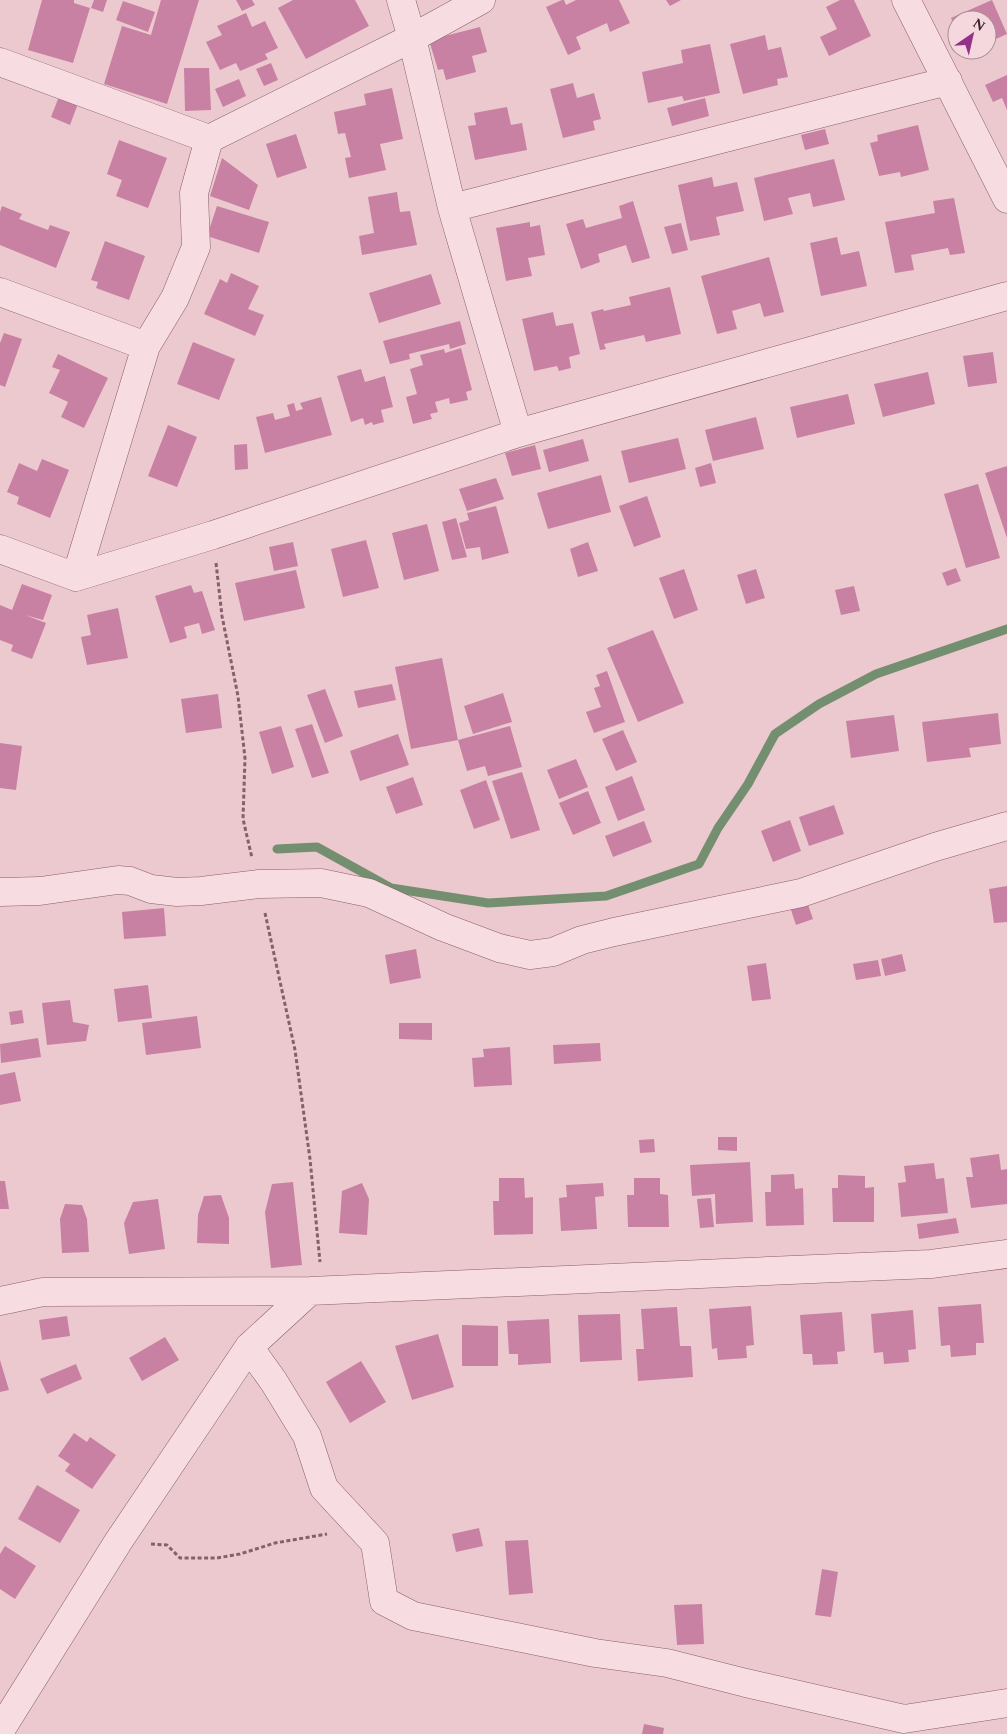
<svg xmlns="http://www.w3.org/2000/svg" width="1007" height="1734" viewBox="0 0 1007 1734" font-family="Spectral,serif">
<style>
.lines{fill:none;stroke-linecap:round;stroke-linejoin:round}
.stream{stroke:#748f70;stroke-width:9}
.building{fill:#c881a2}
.minor-casing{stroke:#885e6d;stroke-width:29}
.path{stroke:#885e6d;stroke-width:3;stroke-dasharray:4 2.5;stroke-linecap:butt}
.minor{stroke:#f7dce1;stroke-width:28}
</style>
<rect width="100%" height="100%" fill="#ecc9cf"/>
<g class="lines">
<!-- stream -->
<path class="stream" d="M277,849L317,847L391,888L488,903L606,896L699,864L718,828L748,784L775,734L819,704L876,674L1007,629"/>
</g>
<!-- building -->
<path class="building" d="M42,0H74V3L90,8L73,63L28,50Z
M94,0H107L103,12L91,8Z
M161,0H199L167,104L104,84L122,26L151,35Z
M236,0H252L255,5L242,11Z
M293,0H355L369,26L306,59L278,8Z
M562,0H564L566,5L576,0H619L630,23L610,32L607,23L576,37L581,49L568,55L546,7Z
M666,0H681L670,6Z
M840,0H854L871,36L829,56L820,37L837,29L826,7Z
M992,0L1007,34L987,43V20H957V31L951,18Z
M123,1L155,12L148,32L116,20Z
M246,13L252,27L265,21L278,48L265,54L268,59L240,71L236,63L220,70L206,42L222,35L217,26Z
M480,27L487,52L472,56L476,72L446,80L443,69L438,70L429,40Z
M765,35L768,50L781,47L788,77L777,79L778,85L743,94L730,44Z
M710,44L720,93L684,101L682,96L648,103L642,72L683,63L681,50Z
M271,63L278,80L264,86L256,69Z
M184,68H209L211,110L185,111Z
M1007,75V110L1002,98L993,102L985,85Z
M239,79L246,96L223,107L215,89Z
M573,83L577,98L594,93L601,119L593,121L595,130L563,138L550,89Z
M392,88L403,139L380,144L386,170L349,178L345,158L351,157L345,133L338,134L334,112L366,105L364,94Z
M60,94L79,101L70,125L51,117Z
M705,98L709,116L672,126L667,108Z
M507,107L511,125L522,123L527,150L475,160L468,126L476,125L474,113Z
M918,125L929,170L901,177L900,172L879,176L870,143L878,141L877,135Z
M825,129L829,144L805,150L801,135Z
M296,134L307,168L277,178L266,144Z
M119,140L167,158L148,208L116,196L122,180L107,174Z
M222,158L258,185L249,210L210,196Z
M834,159L845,200L813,207L810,193L788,198L793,214L764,221L754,178Z
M712,177L714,187L737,182L744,211L716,217L720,235L690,241L678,185Z
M397,192L400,212L410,211L417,245L362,255L359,236L374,233L368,197Z
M954,198L965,253L950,255L948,248L911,255L914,270L895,273L885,222L935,213L933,201Z
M633,201L650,258L632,263L626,245L598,254L600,262L581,269L566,224L583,219L586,228L622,218L619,206Z
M2,206L22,214L19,219L48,230L50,225L70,232L56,268L0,245V212Z
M217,206L269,222L259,253L207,236Z
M530,222V227L540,225L545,255L528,258L532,276L506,281L496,228Z
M681,223L688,250L672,254L664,227Z
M837,237L841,255L859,251L867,286L821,296L810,243Z
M105,241L145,256L129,300L96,288L98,282L91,280Z
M769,257L784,312L764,317L760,303L732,311L737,329L717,334L701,276Z
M231,273L259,286L248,309L264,315L255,336L204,314L220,279L227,283Z
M431,274L441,304L379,323L369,293Z
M670,287L681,334L646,342L644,335L604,344L606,349L600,350L591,312L603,309L604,311L631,305L629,297Z
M553,312L556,326L573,323L580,354L569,357L571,368L559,371L557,366L534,371L522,319Z
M460,321L466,344L450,349L449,344L409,354L410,359L390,364L383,341Z
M4,333L22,339L5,387L0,385V343Z
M193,342L235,359L219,400L177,384Z
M461,348L472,390L466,392L468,400L450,404L449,398L435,402L438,412L430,414L432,419L413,424L406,397L417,394L410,369L423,365L420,355L444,349L445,353Z
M993,352L997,383L968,387L963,356Z
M58,354L108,378L84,428L61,417L68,402L49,393L60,370L52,367Z
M361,369L365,382L385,376L393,407L381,410L384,422L373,425L372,422L365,425L363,418L351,422L337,376Z
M928,372L935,404L883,417L874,384Z
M848,394L855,424L797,438L790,407Z
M321,397L332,435L265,453L256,417L273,413L275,420L290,416L287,405L294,403L296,411L303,409L300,403Z
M756,417L764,449L713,461L705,430Z
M168,425L197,437L177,487L148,476Z
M678,438L686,469L629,483L621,451Z
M583,439L589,461L549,472L543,450Z
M247,444L248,469L235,470L234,445Z
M535,445L541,469L512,476L505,453Z
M42,459L69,470L50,518L17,504L19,497L7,492L19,463L37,471Z
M711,463L716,483L700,487L695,468Z
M1007,466V538L985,473Z
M601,475L611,512L548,529L537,493Z
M496,478L504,499L467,511L459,489Z
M978,484L1000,558L966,568L944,494Z
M647,496L661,537L634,547L619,506Z
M496,506L509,553L482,560L480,547L466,549L459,523L469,520L467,513Z
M456,518L467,557L452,560L442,522Z
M427,524L439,571L404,580L392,533Z
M366,540L379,588L343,597L331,549Z
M293,542L298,566L274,571L269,547Z
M588,542L598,571L578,577L570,549Z
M956,568L961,581L947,586L942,573Z
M684,569L698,610L674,619L659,578Z
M756,569L765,598L746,604L737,575Z
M296,570L305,608L244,621L235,583Z
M22,584L52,595L43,620L25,615L46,623L32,659L11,651L13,645L0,640V605L12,610Z
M191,585L194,593L202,591L215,630L202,634L199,623L184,627L187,638L170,643L155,596Z
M854,586L860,611L841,615L835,590Z
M118,608L128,658L87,665L81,637L91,635L87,615Z
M653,630L684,703L638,722L607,648Z
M442,658L458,740L510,726L522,767L488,776L485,766L467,771L458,740L411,749L395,667Z
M607,671L625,722L594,733L586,712L601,707L594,688L600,686L596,675Z
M392,684L396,700L358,708L354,691Z
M325,689L343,736L325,743L307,695Z
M503,693L512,722L473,734L464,706Z
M218,694L222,728L186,733L181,699Z
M998,713L1001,744L969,748L971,757L927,762L922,722Z
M894,715L899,751L851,758L846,721Z
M312,724L329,773L312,778L295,729Z
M281,726L294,767L272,774L259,732Z
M623,730L637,762L616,771L602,739Z
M398,734L409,765L360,781L350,751Z
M0,743L22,746L16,790L0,788Z
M576,759L588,787L559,799L547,770Z
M522,772L540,830L511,839L492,781Z
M632,776L645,810L618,821L605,787Z
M413,777L423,805L396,814L386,787Z
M486,780L500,820L474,829L460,790Z
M588,791L601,823L573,835L559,803Z
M834,805L844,834L809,846L799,817Z
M790,820L801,851L773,862L761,831Z
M644,821L652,842L613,857L605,836Z
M1007,886V922L994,923L989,889Z
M806,899L813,919L796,925L789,904Z
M164,908L166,936L124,939L122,912Z
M416,949L421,978L390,984L385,955Z
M902,954L906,971L885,976L881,959Z
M878,960L881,976L856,980L853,964Z
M766,963L771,999L752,1001L747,966Z
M148,985L152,1018L118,1022L114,989Z
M70,1000L73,1022L89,1025L86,1041L47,1045L42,1003Z
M22,1010L24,1023L11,1025L9,1012Z
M197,1016L201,1048L146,1055L142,1023Z
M399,1023H432V1040L399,1039Z
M38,1038L41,1057L1,1063L0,1044Z
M600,1043L601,1061L554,1064L553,1045Z
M510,1047L512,1085L474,1087L472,1058L484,1057L483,1049Z
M15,1072L21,1101L0,1105V1075Z
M718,1137H737V1151L718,1150Z
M654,1139L655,1152L640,1153L639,1140Z
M999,1154L1001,1170L1007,1169V1204L971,1208L966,1177H973L970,1158Z
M750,1162L753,1222L716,1224L715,1194L692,1196L690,1165Z
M934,1163L936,1179L944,1178L948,1213L901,1217L898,1183L906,1182L904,1166Z
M794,1174L795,1189L803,1188L804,1225L766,1226L765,1192H771V1175Z
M838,1175L865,1176V1188L874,1187V1222H833L832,1188H838Z
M499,1178H524L525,1198L533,1197V1234L494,1235L493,1201H499Z
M634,1178H660V1194L668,1195L669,1227H628L627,1195H634Z
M0,1181H5L9,1209H0Z
M293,1182L302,1265L271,1268L265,1212L272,1184Z
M362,1183L369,1199L367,1235L339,1233L342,1191Z
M603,1183L604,1196L595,1197L597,1229L561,1231L559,1198L567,1197L566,1185Z
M221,1195L229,1218V1244L197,1243L198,1215L204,1196Z
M711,1198L714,1227L700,1228L697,1199Z
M158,1199L165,1249L129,1254L124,1223L133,1202Z
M65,1204L82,1205L87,1219L89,1252L62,1253L60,1219Z
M956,1218L959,1233L919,1239L917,1224Z
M981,1304L984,1343H976V1355L951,1357L950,1345L941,1346L938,1307Z
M751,1306L754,1345L746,1346L747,1358L718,1360L717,1348L712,1349L709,1309Z
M677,1307L680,1346H691L693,1377L638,1381L636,1349H644L641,1309Z
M913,1310L916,1349L908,1350L909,1362L884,1364L883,1352L874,1353L871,1314Z
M842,1312L845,1351L837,1352L838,1364L813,1365L812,1354H803L800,1315Z
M620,1314L622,1360L580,1362L578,1315Z
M67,1316L70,1336L42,1340L39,1320Z
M549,1319L551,1363L518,1365V1354H509L507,1321Z
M462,1325L498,1326V1366H462Z
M438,1334L454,1387L412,1400L395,1346Z
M165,1337L179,1360L142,1381L129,1358Z
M0,1360L9,1390L0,1392Z
M361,1361L386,1402L350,1423L326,1382Z
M76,1364L82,1379L47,1394L40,1379Z
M74,1433L87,1442L90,1437L116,1455L92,1489L65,1471L70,1464L58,1456Z
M37,1485L80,1510L60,1543L18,1519Z
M479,1528L483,1546L456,1552L452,1534Z
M528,1540L533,1593L509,1595L505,1541Z
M5,1546L36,1566L15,1599L0,1589V1554Z
M822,1569L838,1572L831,1617L815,1615Z
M702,1604L704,1644L677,1645L674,1605Z
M644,1724L664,1728L663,1734H642Z"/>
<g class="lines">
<defs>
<path id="minor" d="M401,0L412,38L452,208L518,433
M906,0L1007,199
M0,62L209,139L412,38L481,0
M452,208L948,81
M0,292L146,346
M0,549L76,577L213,535L518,433L1007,296
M76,577L146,346L175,298L196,247L194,193L209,139
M0,892L40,891L118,880L130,881L151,889L177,892L201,891L259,884L321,883L369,893L443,927L499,948L530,955L553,952L582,940L614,932L801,893L935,847L1007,826
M0,1301L43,1292L310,1291L931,1264L1007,1254
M249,1347L274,1382L307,1436L324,1488L375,1543L384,1601L413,1616L595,1653L667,1663L746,1683L904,1719L1007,1703
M0,1731L118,1542L249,1347L310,1291"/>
</defs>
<!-- minor casing -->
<use href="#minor" class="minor-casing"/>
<!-- path -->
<path class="path" d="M216,563L222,616L238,696L245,758L243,819L252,858
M265,913L295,1050L310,1159L320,1262
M151,1544L167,1545L180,1558H217L240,1554L275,1543L327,1534"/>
<!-- minor -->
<use href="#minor" class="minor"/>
</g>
<!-- north arrow -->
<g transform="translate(972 35) rotate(34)"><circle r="24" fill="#f4d8dd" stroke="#a98f96"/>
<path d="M0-4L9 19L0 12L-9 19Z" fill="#943289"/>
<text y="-8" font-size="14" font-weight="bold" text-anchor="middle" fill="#39212b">N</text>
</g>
</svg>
